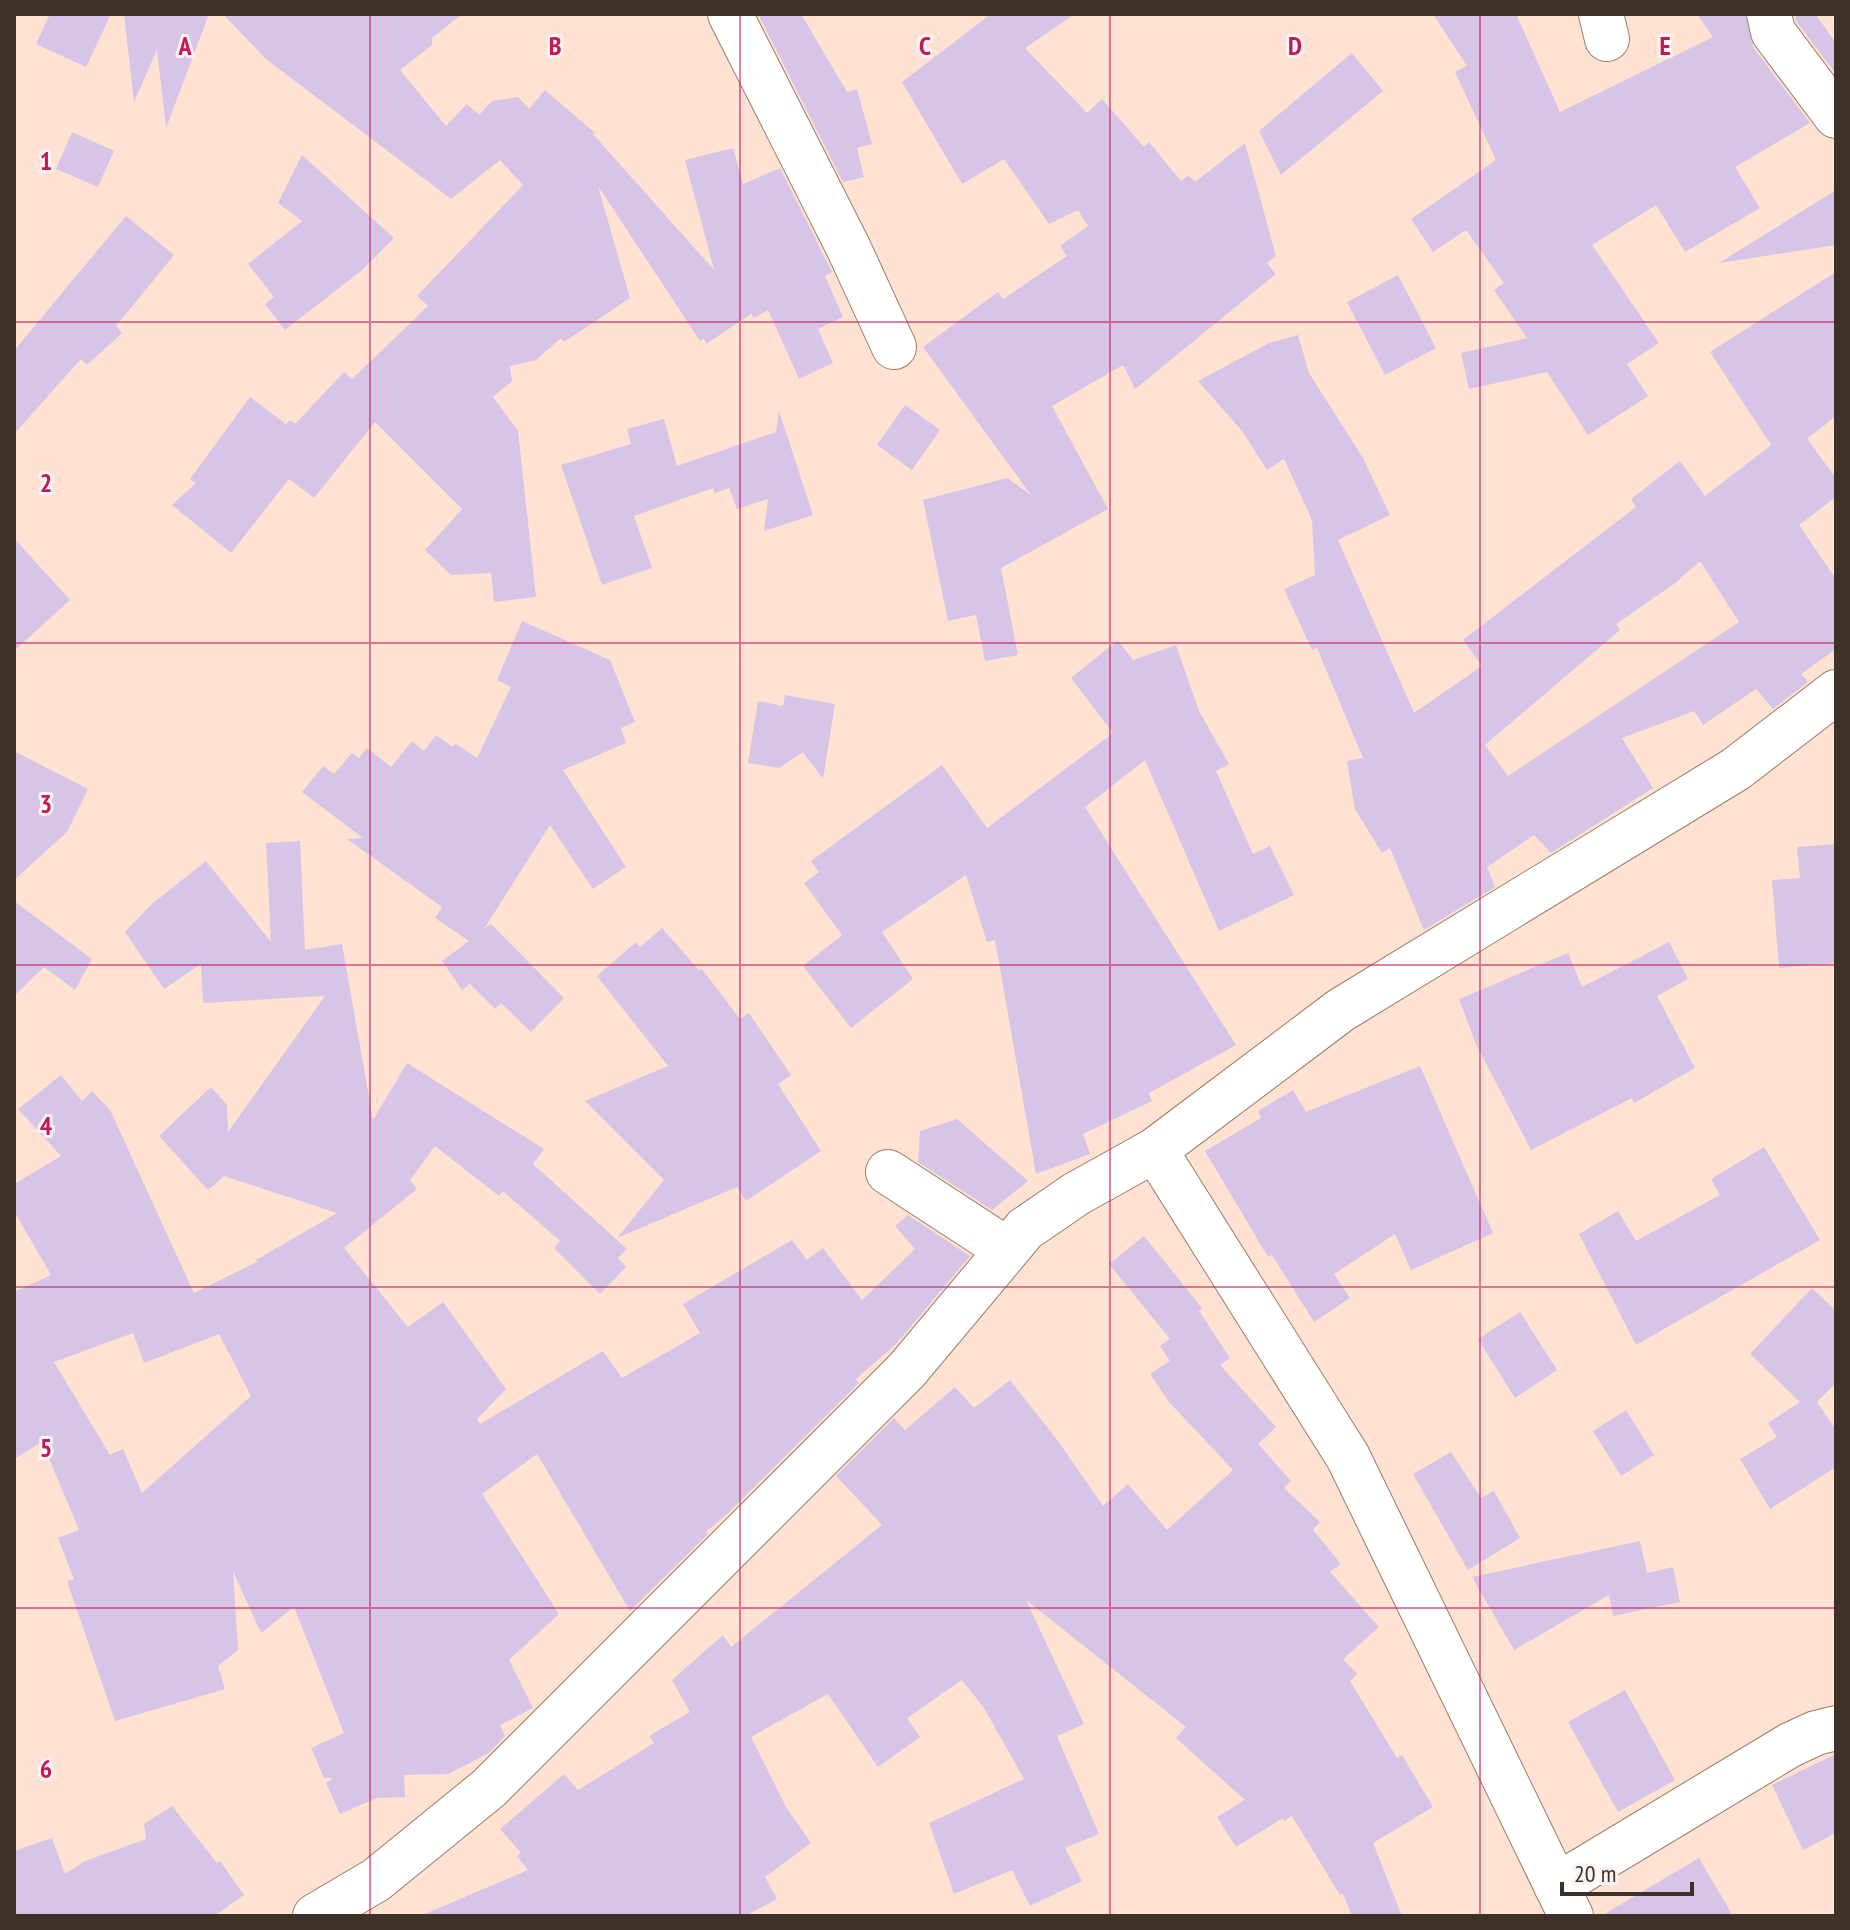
<svg xmlns="http://www.w3.org/2000/svg" width="1850" height="1930" viewBox="0 0 1850 1930" font-family="'PT Sans Narrow',sans-serif">
<style>
.building{fill:#d6c5e7;fill-rule:evenodd}
.lines{fill:none;stroke-linecap:round;stroke-linejoin:round}
.minor-casing{stroke:#9a7b67;stroke-width:46}
.minor{stroke:#fff;stroke-width:44}
.grid{fill:none;stroke:#c2185b;stroke-width:2;stroke-opacity:0.55}
.grid-label{font-size:26px;text-anchor:middle;font-weight:bold;fill:#c2185b;stroke:#fbf4f0;stroke-width:6;stroke-linejoin:round;paint-order:stroke}
</style>
<rect width="100%" height="100%" fill="#ffe2d1"/>
<!-- building -->
<path class="building" d="M50,14H111L86,67L36,44Z
M124,14H209L166,128L157,50L134,102Z
M223,14H462L432,38V45L400,70L446,126L467,104L479,115L492,101L518,97L529,109L545,90L595,133L593,134L714,270L685,160L733,148L743,184L780,168L832,272L825,276L843,317L818,329L833,363L799,379L768,310L754,318L751,314L706,344L704,339L700,341L598,186L630,298L564,342L561,338L536,360L510,366L512,381L493,397L518,431L536,597L494,602L491,573L451,575L425,550L462,509L375,422L314,498L289,479L231,553L172,505L196,483L190,479L250,397L286,424L290,420L295,424L344,372L352,379L428,306L417,296L523,185L500,160L451,199L266,59Z
M758,14H801L847,92L857,89L872,144L857,148L864,177L843,182Z
M991,14H1075L1025,48L1087,113L1102,99L1144,147L1149,142L1181,181L1188,175L1195,182L1245,143L1276,256L1267,263L1276,274L1135,389L1123,365L1052,406L1108,509L1001,568L1018,655L985,661L976,615L948,621L923,500L1007,478L1031,495L923,347L998,292L1003,299L1067,256L1060,246L1088,226L1078,210L1049,224L1004,159L962,184L902,82Z
M1433,14H1516L1560,112L1713,37L1697,14H1745L1753,47L1810,123L1735,167L1760,208L1685,252L1656,205L1592,245L1659,343L1627,364L1648,396L1588,435L1547,372L1469,389L1461,353L1527,338L1494,290L1504,283L1466,230L1433,252L1411,219L1496,160L1455,72L1467,66Z
M1795,14H1815L1836,43V74L1796,21Z
M1352,53L1383,91L1281,175L1259,131Z
M72,132L114,151L98,187L56,169Z
M302,155L394,238L361,271L285,330L265,304L274,297L248,264L302,221L278,203Z
M1836,190V245L1719,263Z
M126,216L174,255L116,326L122,333L87,365L81,359L14,434V351Z
M1836,272V416L1807,439L1836,478V497L1799,525L1836,579V649L1801,674L1808,682L1773,709L1756,689L1703,725L1694,711L1622,738L1653,788L1551,853L1534,835L1487,867L1495,887L1424,930L1390,848L1382,853L1355,809L1347,761L1363,758L1317,648L1312,650L1284,589L1315,575L1312,520L1284,459L1267,470L1242,431L1198,381L1269,343L1298,335L1309,373L1363,458L1390,515L1338,540L1414,713L1482,666L1463,640L1636,507L1631,499L1680,461L1705,496L1771,445L1710,352ZM1700,561L1739,622L1508,776L1485,745L1620,630L1616,624L1674,584Z
M1398,275L1436,348L1385,375L1347,302Z
M905,405L940,430L912,470L877,445Z
M779,411L813,515L764,531L768,499L737,509L729,488L715,493L713,488L634,516L652,568L602,585L561,465L631,444L627,429L664,419L677,466L776,432Z
M14,538L70,600L14,651Z
M522,621L610,660L635,722L621,728L626,743L563,770L626,867L593,889L550,825L484,929L491,924L564,998L531,1032L501,1003L495,1009L470,984L462,990L442,961L469,941L435,918L442,907L347,839L363,838L302,792L323,766L334,774L352,753L359,758L367,748L391,767L412,741L424,751L436,735L453,747L455,743L477,758L511,687L497,680Z
M1118,640L1133,660L1176,645L1199,711L1229,764L1216,771L1253,854L1270,846L1294,895L1219,931L1145,760L1085,807L1236,1045L1149,1093L1152,1101L1083,1134L1090,1154L1036,1174L995,940L987,942L966,875L882,932L913,979L851,1028L803,966L842,935L804,883L819,872L811,861L942,765L987,828L1113,733L1071,678Z
M785,695L835,704L823,779L803,752L779,768L748,763L758,701L783,706Z
M14,751L88,789L67,832L14,880Z
M300,841L305,950L342,944L373,1120L407,1063L544,1149L533,1164L627,1249L618,1258L626,1267L600,1294L554,1248L560,1241L503,1191L499,1196L435,1146L410,1180L417,1189L344,1248L408,1327L443,1302L506,1389L477,1419L480,1424L603,1351L622,1378L700,1333L683,1304L792,1240L807,1260L823,1248L862,1300L915,1249L895,1226L908,1215L970,1256L897,1343L856,1379L859,1383L727,1514L706,1532L708,1534L630,1611L537,1454L482,1494L559,1614L509,1660L533,1708L500,1725L505,1736L489,1753L448,1774L404,1775L405,1797L377,1798L340,1814L326,1783L333,1778H324L311,1748L344,1733L294,1607L261,1633L233,1571L238,1650L218,1666L225,1689L115,1721L67,1581L74,1579L58,1538L79,1530L42,1442L14,1459V1292L51,1275L14,1211V1184L61,1156L18,1109L46,1087L61,1075L82,1101L92,1091L110,1110L194,1293L257,1262L256,1260L337,1213L224,1176L208,1190L159,1136L211,1087L227,1105L228,1132L325,996L203,1003L201,964L164,989L125,932L152,904L206,861L271,942L266,843ZM133,1333L144,1363L219,1334L251,1396L142,1493L123,1449L110,1455L54,1362Z
M1836,844V963L1779,968L1772,880L1800,878L1797,847Z
M14,901L92,959L75,990L44,967L14,996Z
M662,928L699,970L702,969L740,1019L749,1013L791,1075L778,1084L821,1151L746,1201L737,1187L617,1238L664,1180L585,1101L668,1066L597,976L636,942L640,947Z
M1669,942L1688,979L1657,996L1695,1068L1634,1103L1632,1098L1531,1150L1476,1044L1459,999L1568,953L1582,987Z
M1420,1066L1493,1233L1411,1270L1395,1234L1334,1274L1350,1298L1314,1322L1272,1255L1268,1257L1205,1151L1261,1118L1258,1111L1293,1090L1306,1112Z
M957,1119L1028,1181L992,1210L918,1162L920,1131Z
M1764,1147L1820,1240L1636,1345L1579,1234L1618,1211L1636,1241L1720,1195L1711,1179Z
M1144,1236L1202,1308L1199,1311L1230,1358L1220,1365L1276,1427L1258,1444L1291,1481L1284,1488L1320,1522L1313,1530L1341,1564L1330,1572L1379,1627L1343,1659L1357,1674L1350,1681L1397,1758L1402,1755L1433,1807L1373,1843L1402,1916H1352L1343,1894L1340,1895L1292,1816L1284,1821L1283,1818L1236,1847L1217,1817L1245,1800L1176,1738L1186,1727L1026,1600L1084,1724L1057,1736L1099,1834L1065,1848L1082,1881L1030,1906L1012,1870L954,1894L929,1823L1024,1779L984,1708L962,1680L907,1718L920,1737L878,1767L828,1694L751,1737L786,1807L811,1843L765,1877L777,1899L745,1916H420L528,1870L517,1856L521,1853L500,1829L564,1774L578,1790L654,1743L649,1736L690,1712L672,1680L723,1635L731,1647L882,1525L836,1476L894,1418L905,1430L955,1387L974,1408L1010,1380L1058,1441L1103,1506L1128,1484L1167,1530L1233,1470L1169,1402L1150,1374L1170,1361L1160,1346L1170,1339L1109,1264Z
M1812,1288L1836,1311V1383L1817,1402L1836,1430V1467L1770,1509L1740,1459L1777,1437L1768,1423L1800,1402L1750,1354Z
M1520,1312L1557,1370L1515,1398L1478,1339Z
M1626,1410L1654,1455L1621,1476L1593,1431Z
M1451,1452L1481,1498L1494,1491L1520,1538L1468,1570L1413,1474Z
M1640,1541L1647,1573L1673,1567L1680,1602L1613,1616L1609,1595L1514,1650L1472,1577Z
M1625,1690L1675,1780L1618,1812L1568,1722Z
M1836,1754V1833L1803,1850L1772,1785Z
M172,1806L217,1863L220,1861L244,1895L214,1916H14V1851L52,1838L65,1874L85,1861L146,1839L144,1824Z
M1699,1858L1733,1916H1601Z"/>
<g class="lines">
<defs>
<path id="minor" d="M730,14L849,249L894,347
M1601,14L1607,39
M1769,14L1773,32L1836,116
M1155,1150L1348,1457L1571,1916
M888,1172L1006,1249
M1556,1886L1790,1745L1816,1733L1836,1728
M315,1916L376,1880L488,1789L907,1370L1025,1229L1076,1194L1155,1150L1341,1010L1736,769L1836,692"/>
</defs>
<!-- minor casing -->
<use href="#minor" class="minor-casing"/>
<!-- minor -->
<use href="#minor" class="minor"/>
</g>
<!-- grid -->
<path class="grid" d="M370,14V1916M740,14V1916M1110,14V1916M1480,14V1916M14,322H1836M14,643H1836M14,965H1836M14,1287H1836M14,1608H1836"/>
<g class="grid-label">
<text x="185" y="55">A</text>
<text x="555" y="55">B</text>
<text x="925" y="55">C</text>
<text x="1295" y="55">D</text>
<text x="1665" y="55">E</text>
<text x="46" y="170">1</text>
<text x="46" y="492">2</text>
<text x="46" y="813">3</text>
<text x="46" y="1135">4</text>
<text x="46" y="1457">5</text>
<text x="46" y="1778">6</text>
</g>
<!-- border -->
<rect width="1850" height="1930" fill="none" stroke="#3e3128" stroke-width="32"/>
<!-- scale -->
<path d="M1562 1882v12h130v-12" fill="none" stroke="#3e3128" stroke-width="4"/>
<text x="1574" y="1882" font-size="24" fill="#3e3128" stroke="#fbf4f0" stroke-width="6" paint-order="stroke">20 m</text>
</svg>
